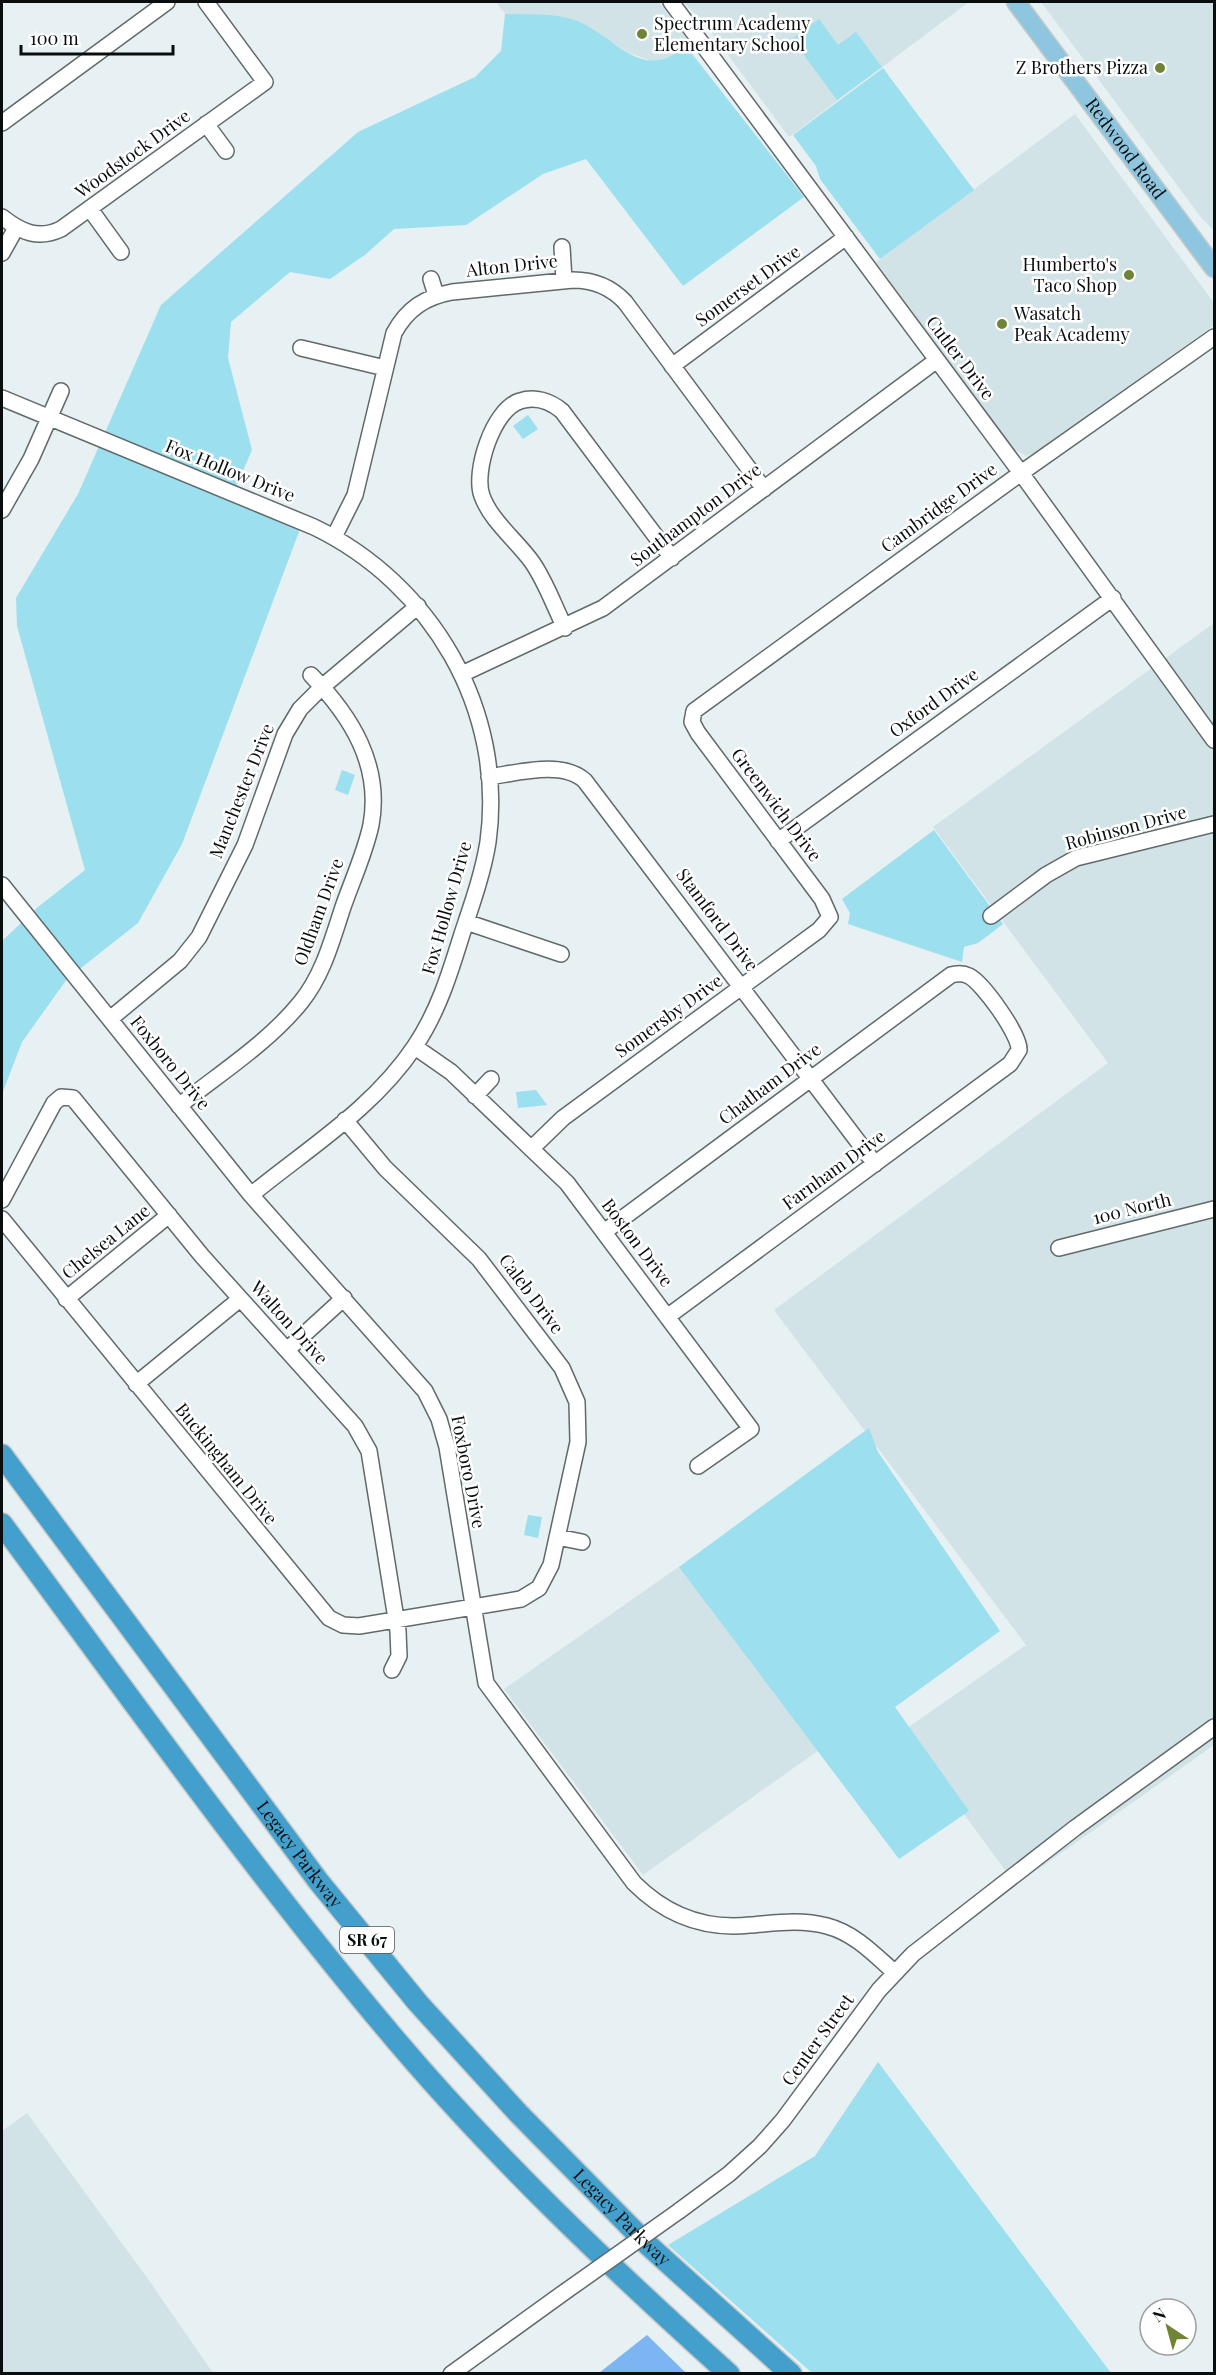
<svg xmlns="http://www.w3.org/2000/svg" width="1216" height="2375" viewBox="0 0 1216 2375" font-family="'Playfair Display',serif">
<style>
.built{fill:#d1e3e7}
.green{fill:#9cdfef}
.water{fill:#7cb5f2}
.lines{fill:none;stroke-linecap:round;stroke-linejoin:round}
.minor-casing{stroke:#61696b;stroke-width:18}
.major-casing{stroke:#c9caca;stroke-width:21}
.highway-casing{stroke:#c9caca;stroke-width:24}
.minor{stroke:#fff;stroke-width:15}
.major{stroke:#8ec6e0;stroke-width:18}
.highway{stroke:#43a0cc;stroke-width:21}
.minor-bridge-casing{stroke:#61696b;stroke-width:18;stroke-linecap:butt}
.minor-bridge{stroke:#fff;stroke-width:15}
.poi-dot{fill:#6f8434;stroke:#fff;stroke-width:2}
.labels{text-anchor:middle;stroke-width:5;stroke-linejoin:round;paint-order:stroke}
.shield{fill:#fff;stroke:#545656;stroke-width:1.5}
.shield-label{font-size:16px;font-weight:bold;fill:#0a0d0e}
.poi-label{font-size:18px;fill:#0a0d0e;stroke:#fff;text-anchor:start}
.street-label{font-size:18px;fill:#0a0d0e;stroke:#fff}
</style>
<rect width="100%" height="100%" fill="#e7f0f2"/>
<!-- built -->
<path class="built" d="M496,2H659L690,43L666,60L654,62L627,52L587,26L570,19L505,14Z
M683,2H969L789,137L705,24Z
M1041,2H1214V230L1203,220Z
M1075,114L1214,303V325L1036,453L1026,456L1014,449L876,262Z
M1214,623V1745L1016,1885L903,1731L1026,1645L774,1310L1108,1063L933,827Z
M680,1566L819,1750L643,1875L504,1689Z
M27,2113L148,2279L213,2373H2V2131Z"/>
<!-- green -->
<path class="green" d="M505,14C526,15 550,13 571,19C615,32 638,86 686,46L804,197L683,286L586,159L543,174L466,225L394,229L366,254L330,279L290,272L231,322L228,358L252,450L230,501L300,529L182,844L138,923L67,979L22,1042L2,1094V941L38,907L85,870L17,626L16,598L78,494L161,305L358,132L475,77L501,51Z
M819,19L838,45L856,32L882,67L837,100L792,39Z
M883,68L974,190L880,259L820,179L816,166L793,135Z
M528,415L538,429L523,439L513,426Z
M342,770L355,775L348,795L335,790Z
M934,830L1003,924L978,943L964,947L962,962L848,924L850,913L842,899Z
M536,1090L547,1105L518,1108L516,1092Z
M869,1428L878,1452L1000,1631L895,1707L969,1811L899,1859L679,1567Z
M528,1515L542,1517L538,1538L524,1535Z
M878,2062L1111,2373H812L668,2245L815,2156Z"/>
<!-- water -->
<path class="water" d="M647,2335L686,2373H599Z"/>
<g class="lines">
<defs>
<path id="minor" d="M671,2L1021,473L1214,740
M2,123L167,2
M206,124L226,151
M90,209L121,252
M2,217C21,232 38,240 61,229L265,82L206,2
M562,247L564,280
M2,253L16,228
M431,279L436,295
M301,348L385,368
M672,366L846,237
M2,398L314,527C432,584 506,710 488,842C483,873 472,904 462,934C450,973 438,1012 415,1046C374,1108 307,1149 251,1195
M2,510L31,459L61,391
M334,537L355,495L394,333C407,309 425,297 452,292L573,280C593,280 611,287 625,302L764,489
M565,628C554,606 546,582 532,562C517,541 491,521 482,496C473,472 493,409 520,401C535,396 550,401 562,411L672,558
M462,674L603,608L937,360
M489,777C517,773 563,760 585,781L875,1164
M778,841L1113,598
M2,885L251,1195L425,1391L439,1419L447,1447L486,1683L634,1883C666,1915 704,1930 750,1925C776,1923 800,1919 827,1926C854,1933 874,1954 894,1972
M991,916L1046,875L1076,858L1214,824
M466,922L561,954
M110,1019L180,961L199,937L245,845L285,734L300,709L322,687L418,606
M415,1047L451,1072L567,1183L751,1429L698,1466
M475,1096L491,1079
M179,1106C220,1073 268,1043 301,1002C323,975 332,940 343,907C352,881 365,853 371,825C382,765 351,716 311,675
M531,1149L563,1118L819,930L830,917L822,899L698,733L692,722L694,711L1021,473L1214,337
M2,1200L54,1103L61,1097L73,1098L202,1256L355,1426L369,1451L398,1631L399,1656L392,1670
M2,1219L329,1618L343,1625L359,1626L521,1599L539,1588L551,1565L578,1442L577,1402L562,1368L479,1259L385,1168L345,1120
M604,1232L951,975C958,973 963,973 969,976C983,983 1020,1035 1019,1050L1010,1064L667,1317
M1059,1248L1214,1209
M66,1299L169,1215
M287,1350L344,1298
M136,1384L240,1299
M557,1537L582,1542
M679,2211L729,2174L760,2146L783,2120L879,1990L913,1954L1075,1828L1214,1727
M451,2374L566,2291"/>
<g id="major">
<path id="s1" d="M1016,2L1214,268"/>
</g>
<g id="highway">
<path id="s2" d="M2,1455L319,1882L418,2003L518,2113L648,2245L791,2374"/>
<path d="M2,1524C127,1693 249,1865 384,2026C489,2152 608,2265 729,2374"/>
</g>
</defs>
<!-- minor casing -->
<use href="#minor" class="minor-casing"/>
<!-- major casing -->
<use href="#major" class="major-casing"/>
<!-- highway casing -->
<use href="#highway" class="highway-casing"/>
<!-- minor -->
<use href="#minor" class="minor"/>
<!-- major -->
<use href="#major" class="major"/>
<!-- highway -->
<use href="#highway" class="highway"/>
<defs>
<path id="minor-bridge" d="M566,2291L679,2211"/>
</defs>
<!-- minor-bridge casing -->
<use href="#minor-bridge" class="minor-bridge-casing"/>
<!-- minor-bridge -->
<use href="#minor-bridge" class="minor-bridge"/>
</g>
<!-- markers -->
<g class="poi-dot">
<circle cx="642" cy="34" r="6"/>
<circle cx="1160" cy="68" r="6"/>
<circle cx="1129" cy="275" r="6"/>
<circle cx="1002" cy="324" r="6"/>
</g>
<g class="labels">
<!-- shield labels -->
<rect class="shield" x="340" y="1927" width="54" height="26" rx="4.5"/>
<g class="shield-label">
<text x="367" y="1946">SR 67</text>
</g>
<!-- poi labels -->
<g class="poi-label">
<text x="654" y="30">Spectrum Academy<tspan x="654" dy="21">Elementary School</tspan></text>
<text x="1148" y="74" text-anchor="end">Z Brothers Pizza</text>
<text x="1117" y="271" text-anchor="end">Humberto's<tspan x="1117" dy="21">Taco Shop</tspan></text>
<text x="1014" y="320">Wasatch<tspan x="1014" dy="21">Peak Academy</tspan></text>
</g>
<!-- street labels -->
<g class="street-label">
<text dy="6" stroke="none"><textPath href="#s1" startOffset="183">Redwood Road</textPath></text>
<text transform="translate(133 154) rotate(-36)" y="6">Woodstock Drive</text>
<text transform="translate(512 266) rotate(-6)" y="6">Alton Drive</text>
<text transform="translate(748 286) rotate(-36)" y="6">Somerset Drive</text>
<text transform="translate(960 358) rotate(53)" y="6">Cutler Drive</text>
<text transform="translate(230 471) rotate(22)" y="6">Fox Hollow Drive</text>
<text transform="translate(939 508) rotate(-36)" y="6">Cambridge Drive</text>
<text transform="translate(696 515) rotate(-37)" y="6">Southampton Drive</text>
<text transform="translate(934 703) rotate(-36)" y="6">Oxford Drive</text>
<text transform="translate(242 791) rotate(-68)" y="6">Manchester Drive</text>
<text transform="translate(776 805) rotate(53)" y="6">Greenwich Drive</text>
<text transform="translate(1126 828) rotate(-15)" y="6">Robinson Drive</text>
<text transform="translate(447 908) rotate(-74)" y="6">Fox Hollow Drive</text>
<text transform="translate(319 912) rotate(-70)" y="6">Oldham Drive</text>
<text transform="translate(717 920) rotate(53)" y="6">Stamford Drive</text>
<text transform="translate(669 1016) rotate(-36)" y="6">Somersby Drive</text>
<text transform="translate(170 1063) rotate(51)" y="6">Foxboro Drive</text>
<text transform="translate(770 1084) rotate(-37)" y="6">Chatham Drive</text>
<text transform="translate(834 1170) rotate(-36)" y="6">Farnham Drive</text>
<text transform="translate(1132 1209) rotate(-14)" y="6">100 North</text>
<text transform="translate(106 1242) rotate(-39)" y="6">Chelsea Lane</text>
<text transform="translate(637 1243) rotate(53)" y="6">Boston Drive</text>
<text transform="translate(531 1294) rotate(53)" y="6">Caleb Drive</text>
<text transform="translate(289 1323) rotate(48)" y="6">Walton Drive</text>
<text transform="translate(226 1464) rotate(51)" y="6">Buckingham Drive</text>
<text transform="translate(468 1472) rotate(79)" y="6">Foxboro Drive</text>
<text dy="6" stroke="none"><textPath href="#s2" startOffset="498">Legacy Parkway</textPath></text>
<text transform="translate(818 2040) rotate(-54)" y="6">Center Street</text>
<text dy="6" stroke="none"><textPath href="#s2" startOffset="984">Legacy Parkway</textPath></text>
</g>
</g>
<!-- border -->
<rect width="1216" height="2375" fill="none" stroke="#0a0d0e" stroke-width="6"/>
<!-- north arrow -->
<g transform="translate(1168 2327) rotate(324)"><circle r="28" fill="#ffffff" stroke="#9d9e9f" stroke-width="1.5"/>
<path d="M0-4.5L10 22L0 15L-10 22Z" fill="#6f8434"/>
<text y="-9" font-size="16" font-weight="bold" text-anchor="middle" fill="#0a0d0e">N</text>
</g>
<!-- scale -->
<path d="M21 45v9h152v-9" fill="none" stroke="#0a0d0e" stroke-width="3"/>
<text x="30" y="45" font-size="18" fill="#0a0d0e" stroke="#ffffff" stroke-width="4.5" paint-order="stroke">100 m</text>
</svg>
